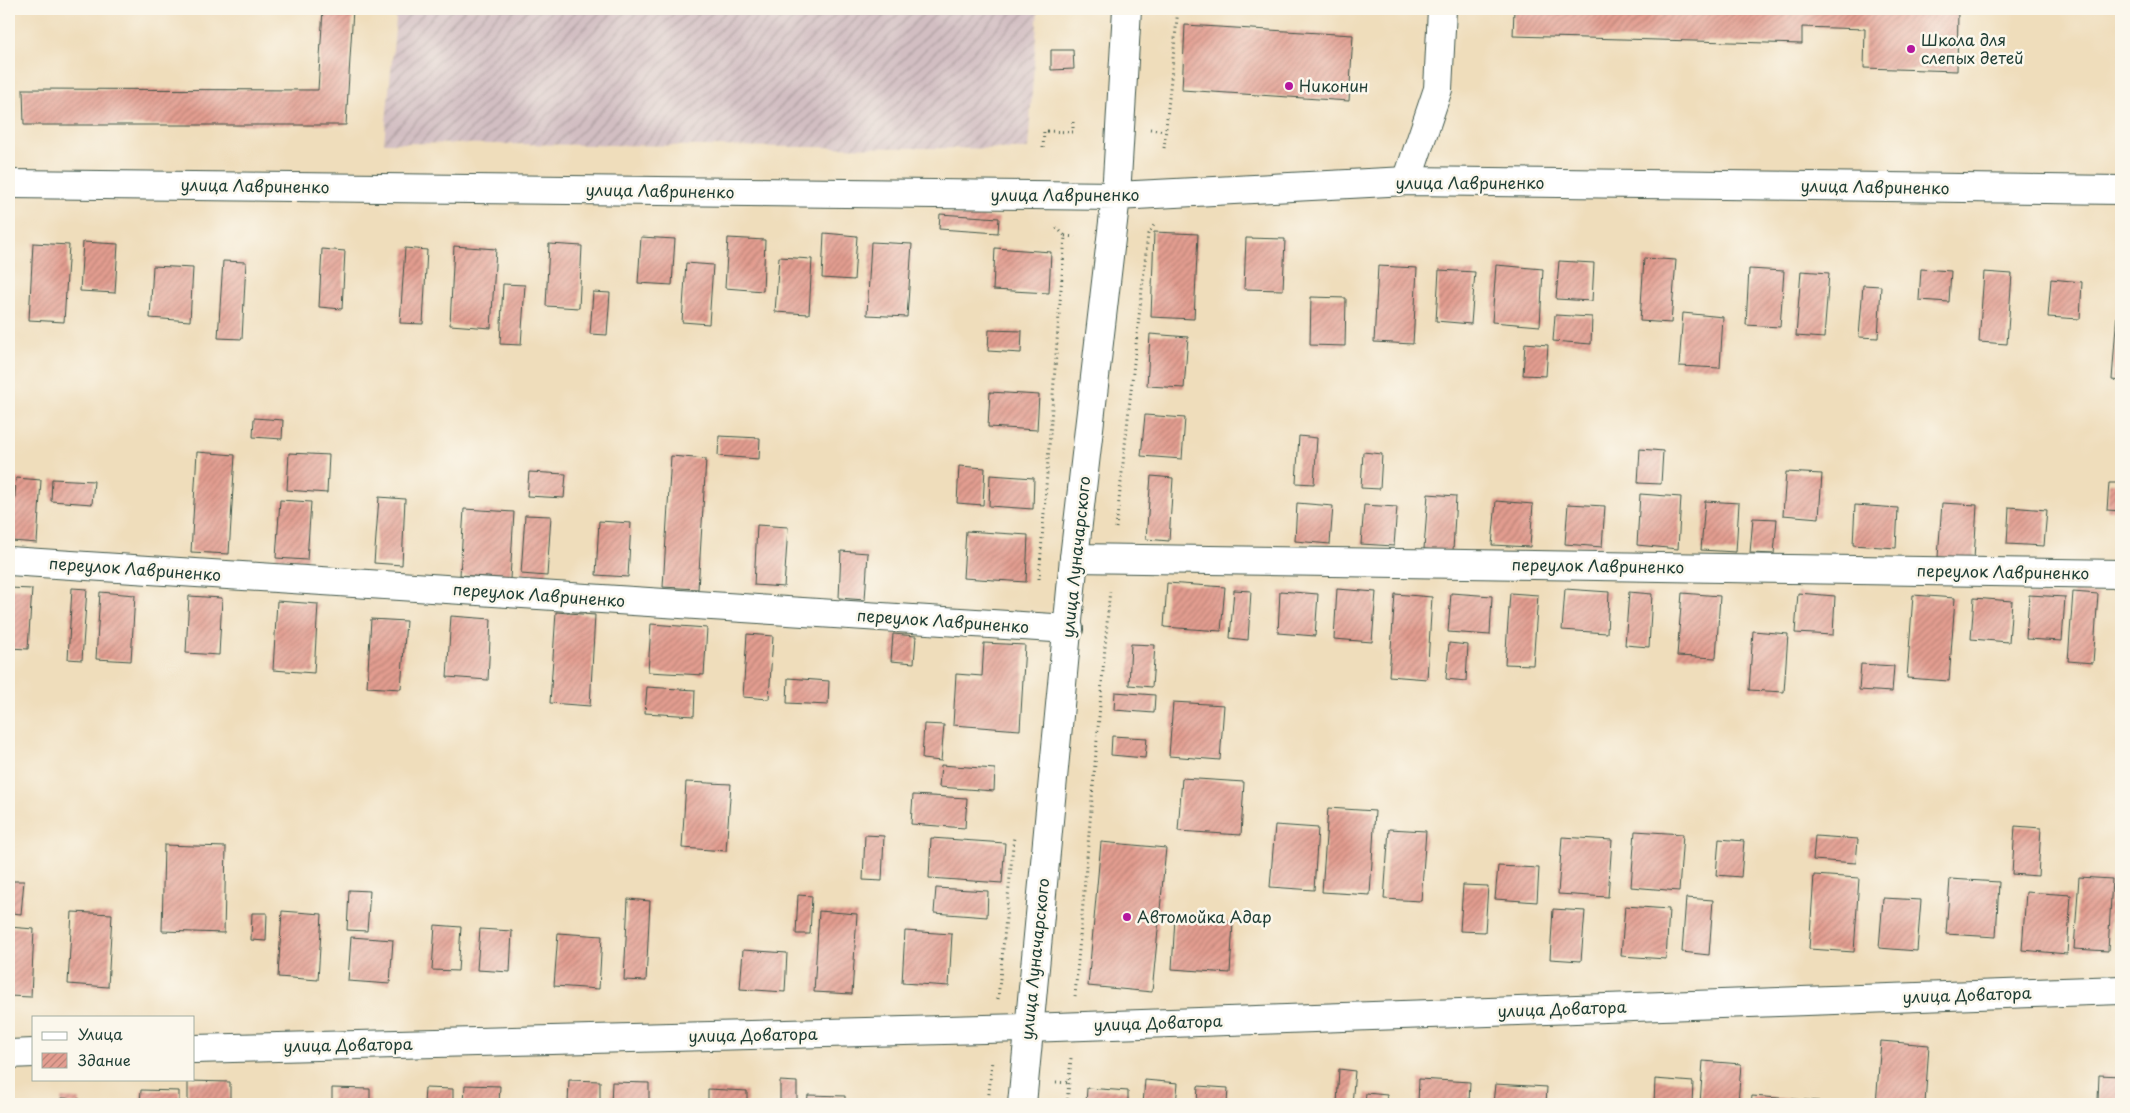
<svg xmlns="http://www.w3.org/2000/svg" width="2130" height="1113" viewBox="0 0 2130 1113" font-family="'Playpen Sans',sans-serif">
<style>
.industrial{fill:url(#industrial-furrows)}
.building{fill:url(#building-hatch)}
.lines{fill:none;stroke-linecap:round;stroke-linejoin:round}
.minor-casing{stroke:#3e5548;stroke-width:30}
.major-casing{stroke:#3e5548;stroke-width:30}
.path{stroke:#3e5548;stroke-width:3;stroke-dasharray:1 4;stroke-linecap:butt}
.minor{stroke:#fff;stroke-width:28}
.major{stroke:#fff;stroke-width:28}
.poi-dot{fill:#b5179e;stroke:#fbf7ec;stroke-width:2}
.labels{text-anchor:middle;stroke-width:5;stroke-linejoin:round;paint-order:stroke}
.poi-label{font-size:16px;fill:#1f3d34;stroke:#fbf7ec;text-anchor:start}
.street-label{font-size:16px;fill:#1f3d34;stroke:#fbf7ec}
</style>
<defs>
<pattern id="industrial-furrows" width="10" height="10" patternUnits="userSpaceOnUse" patternTransform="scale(1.25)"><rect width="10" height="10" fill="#d2bec2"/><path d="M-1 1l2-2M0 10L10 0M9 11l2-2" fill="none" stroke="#aa9c9e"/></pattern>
<pattern id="building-hatch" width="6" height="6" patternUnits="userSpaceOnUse" patternTransform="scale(1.25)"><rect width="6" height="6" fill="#e39d90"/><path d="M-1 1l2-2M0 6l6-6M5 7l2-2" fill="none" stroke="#b78176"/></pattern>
</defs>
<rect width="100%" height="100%" fill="#fbf7ec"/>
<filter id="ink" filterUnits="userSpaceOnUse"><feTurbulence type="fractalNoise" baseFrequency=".02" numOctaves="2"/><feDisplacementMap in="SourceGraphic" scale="10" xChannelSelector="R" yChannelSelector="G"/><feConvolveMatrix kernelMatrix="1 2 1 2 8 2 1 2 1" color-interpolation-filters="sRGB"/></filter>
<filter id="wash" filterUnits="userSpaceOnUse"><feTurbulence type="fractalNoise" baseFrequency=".0096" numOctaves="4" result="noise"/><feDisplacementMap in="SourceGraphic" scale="20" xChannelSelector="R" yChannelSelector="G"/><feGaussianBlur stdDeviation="1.12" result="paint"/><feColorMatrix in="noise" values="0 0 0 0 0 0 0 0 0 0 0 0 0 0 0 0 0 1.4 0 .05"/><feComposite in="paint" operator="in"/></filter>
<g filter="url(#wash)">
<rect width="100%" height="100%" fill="#efddbb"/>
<!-- industrial -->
<path class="industrial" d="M397,9H1038L1028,149L384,143Z"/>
<g id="blocks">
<!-- building -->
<path class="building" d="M323,9H353L346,125H24L23,89L318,90Z
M1514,9H1958L1957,71L1864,68L1865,29L1802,27V44L1513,36Z
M1185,25L1353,35L1349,101L1182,90Z
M1051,50H1073L1074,69L1051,70Z
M940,214L999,218L998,233L939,229Z
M1154,232L1198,234L1194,319L1151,317Z
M824,233L857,236L854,280L822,278Z
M641,237L675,239L672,285L638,283Z
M728,238L765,240L763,291L725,288Z
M1246,238L1285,239L1283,290L1244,289Z
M83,242L118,244L115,293L80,291Z
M871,242L912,244L907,317L867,315Z
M33,243L69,245L64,322L29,320Z
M549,244L582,246L579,308L546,306Z
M454,246L496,249L491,328L450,325Z
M405,248L427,250L423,324L400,323Z
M995,248L1051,252L1049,293L993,290Z
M322,249L345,251L342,309L319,307Z
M779,257L812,259L809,314L775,312Z
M1644,258L1676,260L1671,323L1640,321Z
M223,261L246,262L242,339L218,338Z
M1559,261L1594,263L1592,301L1556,299Z
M686,263L713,265L709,324L682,322Z
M1496,265L1543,269L1540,326L1492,322Z
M153,266L193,268L190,321L150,318Z
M1378,266L1417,268L1413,344L1374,342Z
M1749,269L1784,271L1780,327L1746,325Z
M1921,269L1951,271L1949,302L1919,300Z
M1439,270L1475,272L1471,324L1436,321Z
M1801,271L1829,273L1824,338L1796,336Z
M1984,272L2012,274L2007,344L1979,342Z
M2051,279L2082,282L2080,319L2048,317Z
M503,284L525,285L521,345L500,344Z
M2119,284H2121V381L2112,380Z
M1863,285L1881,286L1878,338L1859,337Z
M593,292L610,293L607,335L590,334Z
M1311,297L1346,298L1345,346L1310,345Z
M1683,313L1723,317L1720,368L1679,366Z
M1555,315L1592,317L1591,344L1553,341Z
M989,330L1022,331L1021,353L988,351Z
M1150,334L1188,337L1184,388L1147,386Z
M1525,343L1548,345L1546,376L1523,375Z
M990,392L1039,395L1037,430L988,427Z
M1145,415L1185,418L1182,459L1141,456Z
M254,418L283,420L282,439L253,437Z
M719,436L760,438L759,459L718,456Z
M1299,436L1317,438L1314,484L1296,483Z
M1640,449L1663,451L1661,484L1638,483Z
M197,452L235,455L229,554L191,552Z
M1363,452L1382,454L1380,489L1361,488Z
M289,453L329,455L327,493L287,490Z
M671,456L706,459L698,589L663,587Z
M959,466L985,468L983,505L957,503Z
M529,472L566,474L564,498L527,496Z
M1786,472L1822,474L1819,518L1783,515Z
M990,475L1034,478L1033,509L989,506Z
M1151,476L1173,478L1169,541L1146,539Z
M16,478L41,480L37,543L12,541Z
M52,479L94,481L92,504L51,501Z
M2109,483H2121V511L2107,510Z
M1428,494L1456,496L1453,551L1424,549Z
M1640,494L1681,497L1678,549L1637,545Z
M379,497L405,499L402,565L374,563Z
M280,500L311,502L307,560L276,558Z
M1496,501L1533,504L1530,547L1492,545Z
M1705,501L1739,503L1736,552L1701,550Z
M1297,503L1333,506L1330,544L1295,541Z
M1942,503L1977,505L1974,560L1938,557Z
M1568,504L1605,506L1602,547L1565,544Z
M1364,505L1397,507L1394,546L1361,544Z
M1855,505L1898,508L1896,548L1853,545Z
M2009,507L2047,510L2044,546L2007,544Z
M464,509L514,512L510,579L460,575Z
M525,515L551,516L547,576L521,574Z
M1753,518L1777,519L1774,554L1750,553Z
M599,521L631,523L628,577L596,575Z
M757,525L788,527L784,587L754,585Z
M966,531L1028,535L1026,582L963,578Z
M841,551L868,553L865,600L839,598Z
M1167,583L1225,587L1221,631L1164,627Z
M9,588L32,589L28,649L9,648Z
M72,588L87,589L82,660L68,659Z
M1337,589L1376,592L1372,642L1334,639Z
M1565,589L1609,592L1607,633L1562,630Z
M1234,590L1251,591L1248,640L1230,638Z
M1280,591L1318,594L1315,636L1278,633Z
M100,592L135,595L131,661L96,659Z
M1629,592L1652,594L1649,647L1625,645Z
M2073,592L2098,594L2093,663L2068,661Z
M1451,593L1492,596L1490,635L1448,632Z
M1510,593L1538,595L1533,665L1505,664Z
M1682,593L1720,596L1716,658L1677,656Z
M1798,593L1835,596L1833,635L1795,633Z
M1395,594L1432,597L1427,679L1389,676Z
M1913,595L1955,598L1949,681L1907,678Z
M2029,595L2065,597L2062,641L2026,639Z
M189,596L222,598L219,655L186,653Z
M1974,598L2012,601L2009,642L1971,639Z
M277,601L318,604L314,673L273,670Z
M556,612L595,615L590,706L550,703Z
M451,616L491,619L488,680L447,677Z
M371,619L406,621L401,689L367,687Z
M651,624L707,628L704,675L648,672Z
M1753,631L1788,634L1784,692L1749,690Z
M747,634L773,636L769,699L743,697Z
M893,634L916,636L914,663L891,661Z
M984,643L1025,645L1020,730L953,725L956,674L982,676Z
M1449,643L1468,645L1466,681L1446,679Z
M1131,644L1155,645L1152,687L1129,685Z
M1861,664L1894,666L1892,692L1859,690Z
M788,678L829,681L828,705L787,703Z
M647,687L695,690L694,716L645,713Z
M1115,692L1155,695L1154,713L1114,710Z
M1173,702L1224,705L1220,760L1169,756Z
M924,724L944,725L941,761L922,759Z
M1112,736L1147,738L1145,758L1111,755Z
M941,765L995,769L994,791L939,787Z
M1182,778L1244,782L1241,835L1178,831Z
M686,782L731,784L726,851L682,848Z
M913,795L967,798L965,828L911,824Z
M1328,808L1375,811L1370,895L1322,892Z
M1275,825L1318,828L1314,890L1270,887Z
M2015,826L2041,828L2038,876L2012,874Z
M1389,829L1426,831L1421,901L1384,899Z
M1635,831L1683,834L1679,891L1631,887Z
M865,835L884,836L882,881L863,880Z
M1815,836L1858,839L1856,863L1813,860Z
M1562,837L1612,840L1608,897L1558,894Z
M931,838L1005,843L1002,883L929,878Z
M1719,839L1744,841L1741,877L1716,875Z
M1101,842L1166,848L1152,992L1088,986Z
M164,845L226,847L224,933L162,931Z
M1498,866L1539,868L1537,902L1495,899Z
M1814,875L1859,878L1854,952L1809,949Z
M2079,877L2112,879L2108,951L2074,949Z
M1950,879L1999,882L1996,937L1946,934Z
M13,881H24L21,914L11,913Z
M1463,885L1488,886L1485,932L1460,931Z
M936,888L988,891L987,917L934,913Z
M349,890L370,891L367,931L347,930Z
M2026,892L2071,895L2067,954L2022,950Z
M798,895L812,896L810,934H796Z
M1686,898L1713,900L1709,955L1682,952Z
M1883,898L1921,900L1917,951L1879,948Z
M628,899L650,901L646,981L624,980Z
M1625,906L1669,909L1666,959L1621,956Z
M1553,909L1585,911L1581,961L1550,959Z
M282,911L322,914L318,980L278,977Z
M819,911L857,914L852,994L814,992Z
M72,912L112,914L108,987L68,984Z
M252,913H267L266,941L251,940Z
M1175,918L1233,922L1230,973L1172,969Z
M435,925L461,927L458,971L432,970Z
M9,927L34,929L31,997L9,996Z
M480,929L512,931L510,972L477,970Z
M905,931L952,934L949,986L902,983Z
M558,933L602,936L599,989L554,986Z
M351,937L393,940L390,984L348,981Z
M743,950L787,953L785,992L740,989Z
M1881,1041L1929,1045L1925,1104H1876Z
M1703,1061L1741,1064L1738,1104H1700Z
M1339,1069L1355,1071L1352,1104H1337Z
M2099,1075L2121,1076V1102L2098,1100Z
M1419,1079L1470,1082L1469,1104H1418Z
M1655,1079L1693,1082L1692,1104H1654Z
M569,1080L600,1081V1104H568Z
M1145,1080L1178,1083L1176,1104H1143Z
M188,1081L230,1082V1104H188Z
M780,1081L797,1082V1104H780Z
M612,1082L649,1083V1104H611Z
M1495,1084L1547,1087L1546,1104H1493Z
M465,1085L500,1086L499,1104H464Z
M1198,1086L1228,1088L1227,1104H1197Z
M332,1088L370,1089V1104H332Z
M425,1088L453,1089V1104H424Z
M1087,1088L1128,1091V1104H1086Z
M708,1089L747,1091V1104H708Z
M141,1090L179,1091V1104H140Z
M1366,1093L1387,1095L1386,1104H1365Z
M808,1095L845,1096V1104H807Z
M1752,1096L1819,1101L1818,1104H1751Z
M61,1098L80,1099V1104H61Z"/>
</g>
</g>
<g filter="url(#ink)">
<use href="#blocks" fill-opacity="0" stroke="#3e5548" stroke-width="1"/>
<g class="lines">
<defs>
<path id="minor" d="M1407,181L1438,89L1442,9
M1074,558L2121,574
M9,561L1069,629
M194,1049L1027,1028L2121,990
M9,1054L34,1053"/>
<path id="major" d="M9,184L1116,196L1407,181L2121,190
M1022,1104L1074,558L1116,196L1127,9"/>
</defs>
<!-- minor casing -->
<use href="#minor" class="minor-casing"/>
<!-- major casing -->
<use href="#major" class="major-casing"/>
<!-- path -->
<path class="path" d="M1150,129L1165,131
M1043,148L1044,131L1073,132V121
M1164,148L1178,9
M1065,236L1075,237
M1116,528L1148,234L1154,225
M1039,579L1065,236L1056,227
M1075,996L1110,589
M998,999L1014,836
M1056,1082L1069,1083
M988,1104L992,1060
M1067,1104L1071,1058"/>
<!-- minor -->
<use href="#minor" class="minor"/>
<!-- major -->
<use href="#major" class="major"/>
</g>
</g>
<!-- markers -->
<g class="poi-dot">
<circle cx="1911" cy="49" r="5"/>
<circle cx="1289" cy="86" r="5"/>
<circle cx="1127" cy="917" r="5"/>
</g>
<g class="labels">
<!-- poi labels -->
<g class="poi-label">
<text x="1921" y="46">Школа для<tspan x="1921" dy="18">слепых детей</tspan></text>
<text x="1299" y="92">Никонин</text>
<text x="1137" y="923">Автомойка Адар</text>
</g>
<!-- street labels -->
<g class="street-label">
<text x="1470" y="189">улица Лавриненко</text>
<text transform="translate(255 186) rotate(1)" y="6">улица Лавриненко</text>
<text transform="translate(1875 187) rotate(1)" y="6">улица Лавриненко</text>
<text transform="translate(660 191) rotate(1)" y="6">улица Лавриненко</text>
<text x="1065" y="201">улица Лавриненко</text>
<text transform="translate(1076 557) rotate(-84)" y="6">улица Луначарского</text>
<text transform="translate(1598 566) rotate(1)" y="6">переулок Лавриненко</text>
<text transform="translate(135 569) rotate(4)" y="6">переулок Лавриненко</text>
<text transform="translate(2003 572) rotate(1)" y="6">переулок Лавриненко</text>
<text transform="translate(539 595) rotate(4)" y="6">переулок Лавриненко</text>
<text transform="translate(943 621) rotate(4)" y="6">переулок Лавриненко</text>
<text transform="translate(1035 959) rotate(-84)" y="6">улица Луначарского</text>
<text transform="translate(1967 995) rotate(-2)" y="6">улица Доватора</text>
<text transform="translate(1562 1009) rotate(-2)" y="6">улица Доватора</text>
<text transform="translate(1158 1023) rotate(-2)" y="6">улица Доватора</text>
<text transform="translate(753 1035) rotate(-1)" y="6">улица Доватора</text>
<text transform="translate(348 1045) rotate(-1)" y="6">улица Доватора</text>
</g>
</g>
<!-- margin -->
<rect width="2130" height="1113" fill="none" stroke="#fbf7ec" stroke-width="30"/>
<!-- legend -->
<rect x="32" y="1016" width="162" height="65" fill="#fbf7ec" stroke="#a3ada2"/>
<rect x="42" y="1032" width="25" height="8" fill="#ffffff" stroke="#a3ada2"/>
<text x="78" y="1040" font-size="15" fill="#1f3d34">Улица</text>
<rect x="42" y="1053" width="25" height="15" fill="url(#building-hatch)" stroke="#a3ada2"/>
<text x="78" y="1066" font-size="15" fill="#1f3d34">Здание</text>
</svg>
